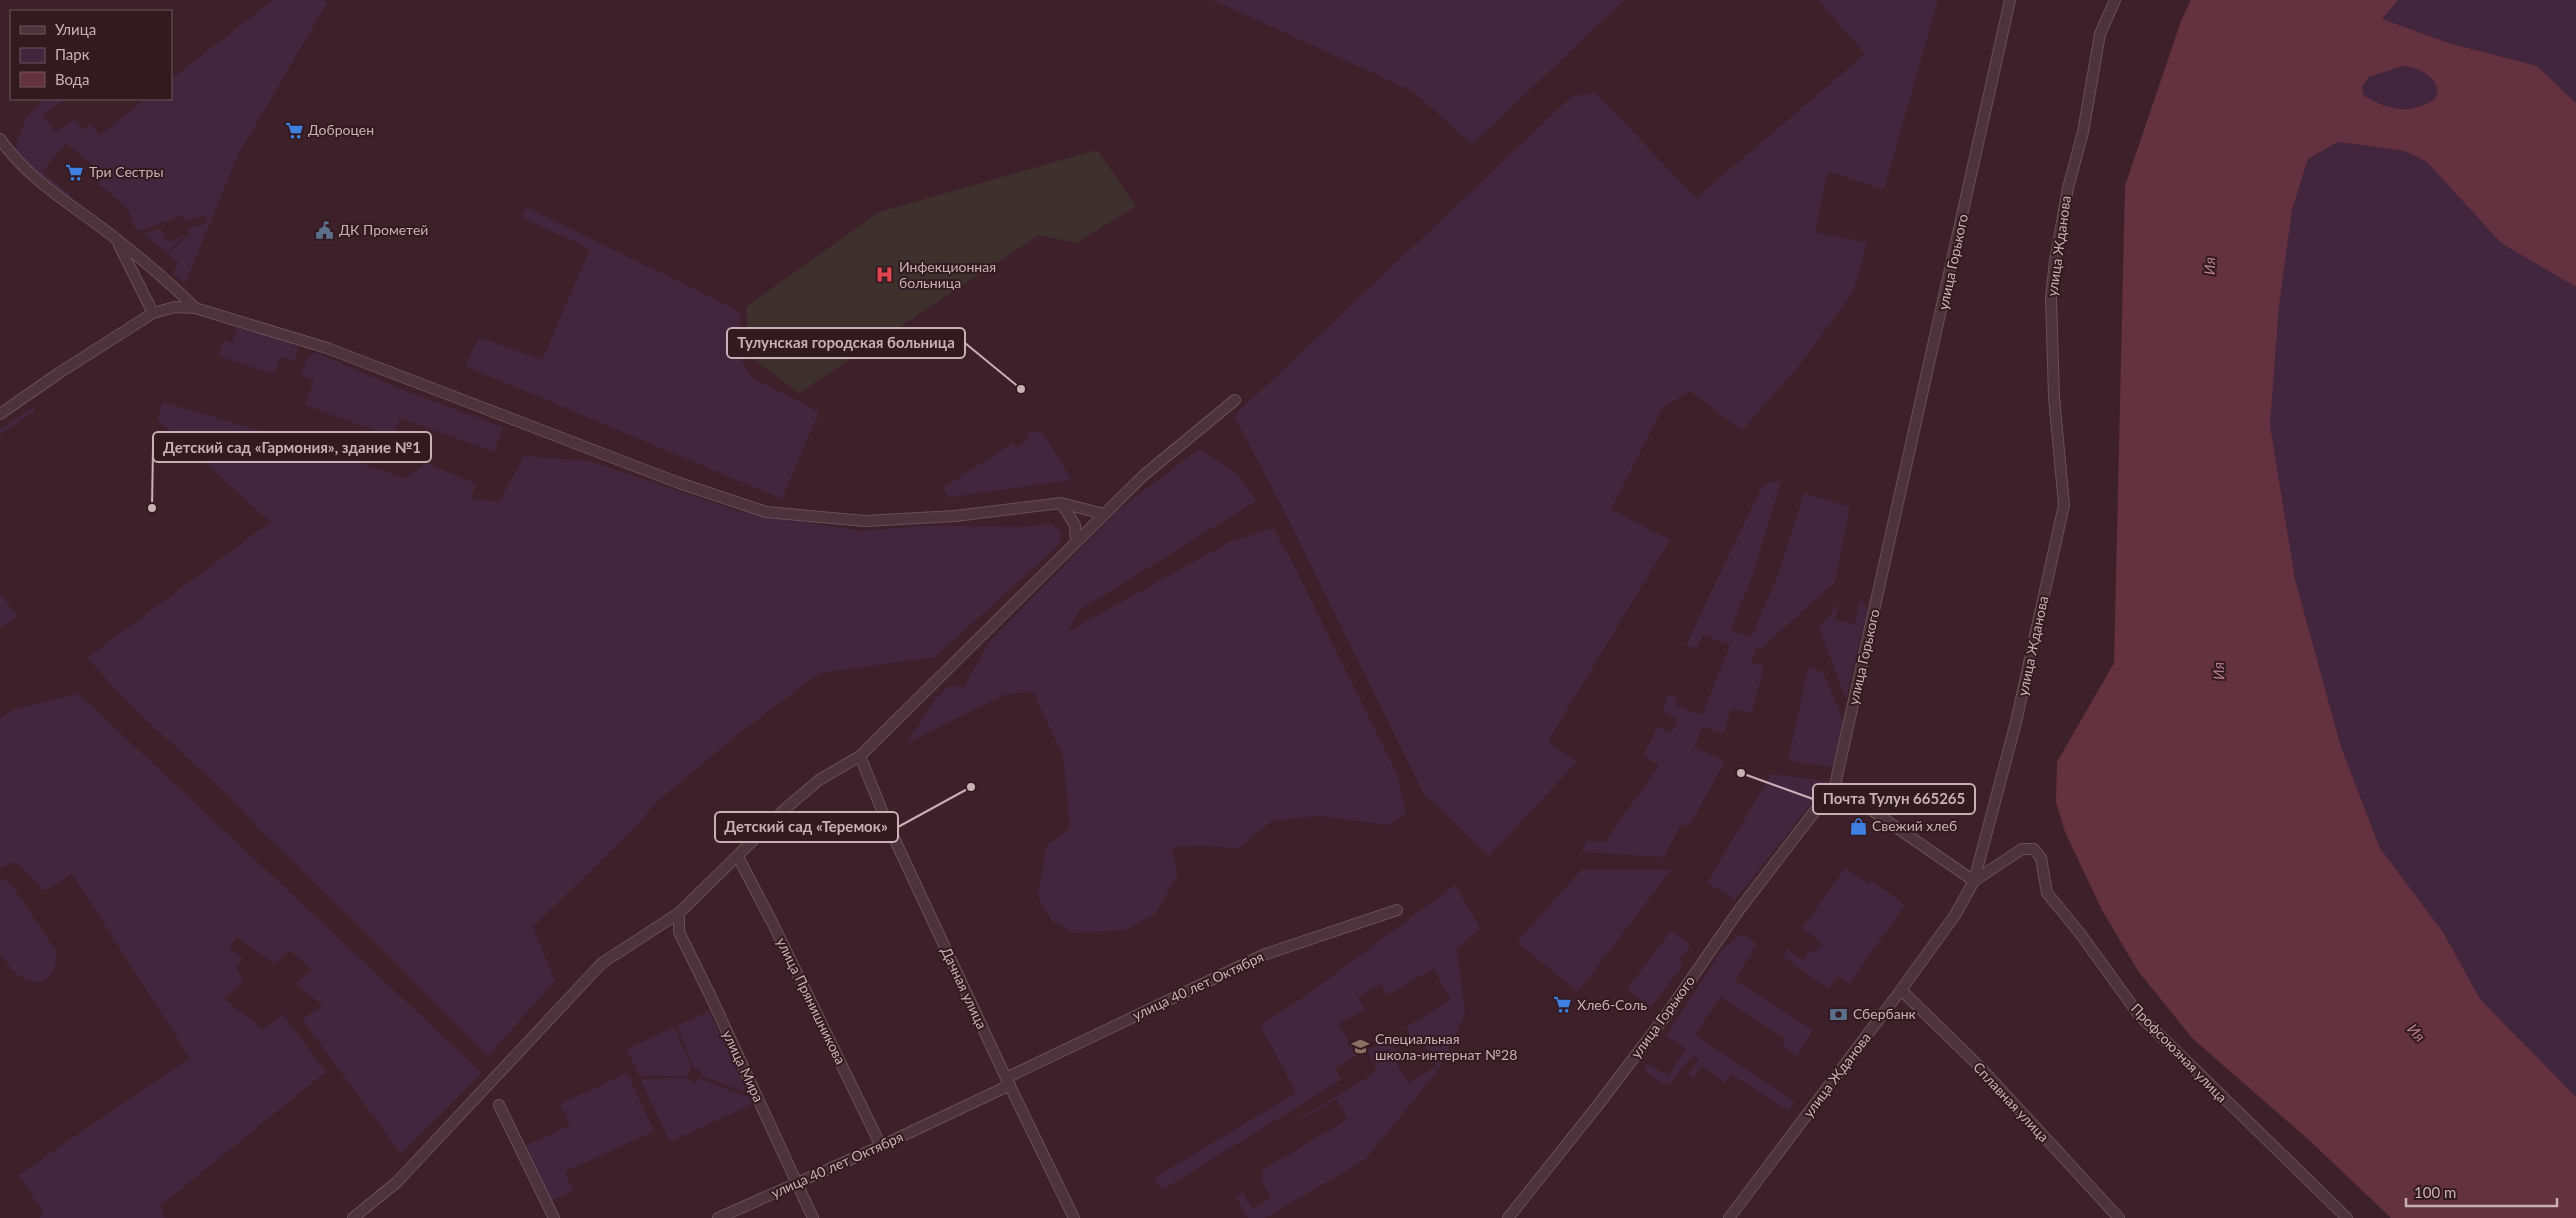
<svg xmlns="http://www.w3.org/2000/svg" width="2576" height="1218" viewBox="0 0 2576 1218" font-family="Lato,sans-serif">
<style>
.medical{fill:#3e312d}
.green{fill:#41263e}
.water{fill:#643141;fill-rule:evenodd}
.lines{fill:none;stroke-linecap:round;stroke-linejoin:round}
.minor-casing{stroke:#685057;stroke-width:12}
.minor{stroke:#4d343c;stroke-width:10}
.labels{text-anchor:middle;stroke-width:4;stroke-linejoin:round;paint-order:stroke}
.poi-label{font-size:14px;fill:#c9b0b7;stroke:#321a21;text-anchor:start}
.street-label{font-size:14px;fill:#c9b0b7;stroke:#321a21}
.water-label{font-size:15px;font-style:italic;fill:#b87c90;stroke:#321a21}
.leader{fill:none;stroke:#c9b0b7;stroke-width:2}
.callout-dot{fill:#c9b0b7;stroke:#321a21;stroke-width:2}
.callout{fill:#321a21;stroke:#c9b0b7;stroke-width:2}
.callout-label{font-size:15px;text-anchor:middle;font-weight:bold;fill:#c9b0b7}
</style>
<rect width="100%" height="100%" fill="#3d202a"/>
<!-- medical -->
<path class="medical" d="M1097,150L1136,206L1076,243L1039,235L799,393L749,356L746,307L879,212Z"/>
<!-- green -->
<path class="green" d="M273,0H325L327,3L238,155L185,284L172,273L179,263L143,234L161,228L166,241L185,235L168,252L170,253L189,234L188,229L207,223L205,215L185,221L183,215L140,231L133,225C132,206 111,195 98,184L105,175L66,143L42,172L71,195L68,199C50,185 23,170 15,148L26,118L44,99H59L62,102L43,115L55,132L74,119L82,130L91,124L100,135L146,99H171V79Z
M1213,0H1624L1472,145L1414,92Z
M1818,0H1938L1884,190L1828,171L1815,232L1867,243L1853,292L1801,363L1742,431L1690,391L1663,408L1611,509L1670,540L1548,741L1577,762L1489,856L1424,794L1280,503L1234,416L1572,96L1596,93L1696,198L1865,54Z
M2398,0H2576V103L2537,66L2449,43L2381,19Z
M2403,66C2415,66 2439,77 2437,92C2437,98 2432,101 2427,103C2406,115 2383,107 2364,96L2362,87L2369,77Z
M2338,142L2405,151L2427,162L2501,243L2576,287V1097L2480,999L2443,932L2380,848L2341,747L2295,579L2270,425L2279,306L2292,210L2308,159Z
M526,207L741,312L736,350L750,376L819,412L782,499L465,366L479,337L542,360L590,249L521,217Z
M238,326L299,347L294,361L280,357L274,374L218,356L224,340L232,343Z
M315,352L408,392L503,427L494,452L400,418L393,437L305,405L314,380L301,375L307,359Z
M163,402L272,434L405,478L425,463L477,484L470,498L499,502L524,456L589,461L739,511L859,531L926,526L1026,527L1051,524L1061,532L1060,544L935,657L820,673L737,735L660,799L631,831L533,927L555,981L488,1056L353,920L259,829L226,793L136,711L87,658L270,522L157,419Z
M33,407L35,411L0,435V429Z
M1031,431L1042,433L1046,438L1072,480L951,497L947,495L943,488L1012,443L1016,448L1029,439L1026,434Z
M1199,449L1234,471L1256,501L1080,610L1067,632L1229,542L1273,528L1291,559L1398,776L1406,815L1389,825L1318,816L1272,821L1239,848L1201,846L1172,847L1178,875L1155,914L1126,930L1074,933L1052,921L1038,897L1046,846L1070,828L1063,756L1033,692L1006,694L907,743L936,698L949,686L964,687L989,642L1118,510Z
M1770,482H1781L1752,577L1730,630L1751,637L1777,578L1804,493L1850,507L1835,582L1762,648L1757,647L1751,662L1764,667L1752,712L1731,709L1724,734L1703,727L1694,747L1725,761L1689,827L1681,824L1664,857L1581,852L1587,841L1605,842L1659,765L1643,756L1657,727L1672,732L1678,719L1663,712L1668,694L1678,698L1675,705L1702,715L1730,645L1703,635L1696,649L1686,645L1761,488Z
M0,593L17,616L0,628Z
M1860,599L1868,608L1846,699L1819,628L1838,605L1835,620L1855,624Z
M1808,667L1823,672L1843,720L1833,767L1788,761Z
M79,694L482,1073L401,1154L302,1019L323,1006L296,984L312,969L289,950L275,964L237,937L229,947L243,958L236,967L243,981L224,999L263,1029L283,1014L326,1072L160,1206L165,1218H39L44,1214L18,1175L190,1058L72,874L45,891L15,862L0,868V718L15,709Z
M1771,774L1829,781L1735,900L1707,883Z
M1845,868L1868,884L1871,880L1905,905L1849,984L1838,976L1828,989L1783,956L1787,949L1803,960L1810,950L1815,953L1822,943L1802,928Z
M1581,870H1671L1578,992L1517,942Z
M0,878L11,884L56,951C59,987 27,992 8,964C6,961 1,956 0,952C0,937 0,896 0,878Z
M1455,885L1480,928L1457,949L1465,1014L1440,1068L1365,1160L1265,1218H1248L1236,1197L1243,1193L1253,1209L1271,1198L1261,1180L1263,1170L1348,1119L1336,1099L1304,1118L1302,1117L1373,1074L1376,1066L1367,1051L1389,1038L1398,1054L1393,1057L1408,1083L1437,1066L1422,1040L1415,1044L1406,1027L1451,1000L1433,969L1388,995L1381,984L1358,997L1365,1009L1339,1024L1357,1056L1335,1068L1341,1080L1162,1190L1154,1178L1296,1093L1260,1025L1301,999Z
M1671,931L1691,945L1679,961L1683,965L1651,1007L1627,989Z
M1742,934L1757,944L1735,980L1813,1030L1797,1056L1782,1046L1786,1039L1720,997L1695,1035L1795,1102L1788,1111L1731,1074L1724,1083L1702,1066L1694,1079L1688,1075L1699,1059L1693,1055L1670,1084L1662,1083L1644,1070L1648,1064L1668,1076L1686,1049L1666,1036L1723,948Z
M709,1011L748,1093L702,1076L700,1071L694,1068L677,1026Z
M674,1027L692,1068L686,1076H639L627,1049Z
M627,1073L654,1131L565,1172L573,1191L551,1201L525,1146L570,1125L560,1104Z
M687,1078L695,1083L701,1079L749,1097L753,1104L670,1142L640,1079Z"/>
<!-- water -->
<path class="water" d="M2191,0H2398L2382,19L2449,43L2537,66L2576,103V287L2501,243L2427,162L2405,151L2338,142L2308,159L2292,210L2279,306L2270,425L2295,579L2341,747L2380,848L2443,932L2480,999L2576,1097V1218H2391L2310,1141L2193,1039L2138,971L2102,910L2065,832L2056,802L2057,762L2114,663L2125,186L2181,21ZM2403,66C2415,66 2439,77 2437,92C2437,98 2432,101 2427,103C2406,115 2383,107 2364,96L2362,87L2369,77Z"/>
<g class="lines">
<defs>
<path id="minor" d="M0,139C28,179 68,202 106,231C137,255 168,280 195,308
M119,245L153,313
M0,414L59,373L153,313L175,307L195,308L327,348L679,483L766,512L865,521L955,516L1061,503L1104,514
M1061,503L1075,525L1076,541
M860,756L887,823L1006,1078L1074,1218
M1835,785L1974,881L2022,849H2034L2041,858L2047,893L2079,932L2139,1015L2347,1218
M738,857L773,924L881,1146
M679,913V932L711,997L813,1218
M1901,990L1981,1068L2119,1218
M1006,1078L1263,955L1397,910
M499,1105L554,1218
M353,1218L397,1182L602,963L679,913L786,808L819,780L860,756L1144,475L1235,400
M718,1218L881,1146L1010,1085
M1508,1218L1598,1105L1664,1018L1739,910L1835,785L2010,0
M1729,1218L1901,990L1955,915L1974,881L2016,722L2064,505L2054,397L2051,298L2055,261L2068,188L2083,132L2100,34L2115,0"/>
</defs>
<!-- minor casing -->
<use href="#minor" class="minor-casing"/>
<!-- minor -->
<use href="#minor" class="minor"/>
</g>
<!-- icons -->
<defs>
<symbol id="supermarket-bare" viewBox="-9 -9 18 18"><path d="M-6-5.5h2.5l.6 2H6L4.5 2H-2.5L-4.4-4H-6ZM-1.5 3.2a1.3 1.3 0 1 0 .1 0ZM3 3.2a1.3 1.3 0 1 0 .1 0Z" fill="#3f7fe0" stroke="#321a21" stroke-width="2.5" paint-order="stroke"/></symbol>
<symbol id="civic-bare" viewBox="-9 -9 18 18"><path d="M-.6-6.5H3V-4.5H.6V-3L4-1V1h2V6H-6V1h2V-1L-.6-3ZM-1.2 2.5V6h2.4V2.5Z" fill="#5c6f8a" stroke="#321a21" stroke-width="2.5" paint-order="stroke"/></symbol>
<symbol id="hospital-bare" viewBox="-9 -9 18 18"><path d="M-5-5h3v3.5h4V-5h3V5h-3V1.5h-4V5h-3Z" fill="#e0444e" stroke="#321a21" stroke-width="2.5" paint-order="stroke"/></symbol>
<symbol id="shop-bare" viewBox="-9 -9 18 18"><path d="M-5-2.5h2.3a2.7 3.5 0 0 1 5.4 0H5L5.5 6h-11ZM-1.5-2.5h3a1.5 2.3 0 0 0-3 0Z" fill="#3f7fe0" stroke="#321a21" stroke-width="2.5" paint-order="stroke"/></symbol>
<symbol id="bank-bare" viewBox="-9 -9 18 18"><path d="M-6-4H6V4H-6ZM0-2.3a2.3 2.3 0 1 0 0 4.6a2.3 2.3 0 1 0 0-4.6Z" fill="#5c6f8a" stroke="#321a21" stroke-width="2.5" paint-order="stroke"/></symbol>
<symbol id="school-bare" viewBox="-9 -9 18 18"><path d="M0-5L7-2L0 1L-7-2ZM-4 1L0 2.5L4 1V4Q0 6-4 4Z" fill="#8d6e63" stroke="#321a21" stroke-width="2.5" paint-order="stroke"/></symbol>
</defs>
<g fill-rule="evenodd">
<use href="#supermarket-bare" x="282" y="118" width="25" height="25"/>
<use href="#supermarket-bare" x="62" y="160" width="25" height="25"/>
<use href="#civic-bare" x="312" y="218" width="25" height="25"/>
<use href="#hospital-bare" x="872" y="262" width="25" height="25"/>
<use href="#shop-bare" x="1846" y="814" width="25" height="25"/>
<use href="#supermarket-bare" x="1550" y="992" width="25" height="25"/>
<use href="#bank-bare" x="1826" y="1002" width="25" height="25"/>
<use href="#school-bare" x="1348" y="1034" width="25" height="25"/>
</g>
<g class="labels">
<!-- poi labels -->
<g class="poi-label">
<text x="308" y="135">Доброцен</text>
<text x="89" y="177">Три Сестры</text>
<text x="339" y="235">ДК Прометей</text>
<text x="899" y="272">Инфекционная<tspan x="899" dy="16">больница</tspan></text>
<text x="1872" y="831">Свежий хлеб</text>
<text x="1577" y="1010">Хлеб-Соль</text>
<text x="1853" y="1019">Сбербанк</text>
<text x="1375" y="1044">Специальная<tspan x="1375" dy="16">школа-интернат №28</tspan></text>
</g>
<!-- street labels -->
<g class="street-label">
<text transform="translate(2059 246) rotate(-82)" y="5">улица Жданова</text>
<text transform="translate(1953 262) rotate(-78)" y="5">улица Горького</text>
<text transform="translate(2033 646) rotate(-78)" y="5">улица Жданова</text>
<text transform="translate(1864 657) rotate(-77)" y="5">улица Горького</text>
<text transform="translate(1198 986) rotate(-25)" y="5">улица 40 лет Октября</text>
<text transform="translate(964 988) rotate(65)" y="5">Дачная улица</text>
<text transform="translate(811 1001) rotate(64)" y="5">улица Прянишникова</text>
<text transform="translate(1663 1017) rotate(-54)" y="5">улица Горького</text>
<text transform="translate(2179 1053) rotate(46)" y="5">Профсоюзная улица</text>
<text transform="translate(743 1066) rotate(65)" y="5">улица Мира</text>
<text transform="translate(1837 1075) rotate(-53)" y="5">улица Жданова</text>
<text transform="translate(2011 1102) rotate(47)" y="5">Сплавная улица</text>
<text transform="translate(837 1165) rotate(-24)" y="5">улица 40 лет Октября</text>
</g>
<!-- water labels -->
<g class="water-label">
<text transform="translate(2210 266) rotate(-88)" y="5">Ия</text>
<text transform="translate(2219 671) rotate(-93)" y="5">Ия</text>
<text transform="translate(2416 1033) rotate(48)" y="5">Ия</text>
</g>
</g>
<!-- callouts -->
<path class="leader" d="M1021 389L965 343M152 508L153 447M1741 773L1813 799M971 787L898 827"/>
<g class="callout-dot">
<circle cx="1021" cy="389" r="5"/>
<circle cx="152" cy="508" r="5"/>
<circle cx="1741" cy="773" r="5"/>
<circle cx="971" cy="787" r="5"/>
</g>
<g class="callout">
<rect x="727" y="328" width="238" height="30" rx="5"/>
<rect x="153" y="432" width="278" height="30" rx="5"/>
<rect x="1813" y="784" width="162" height="30" rx="5"/>
<rect x="715" y="812" width="183" height="30" rx="5"/>
</g>
<g class="callout-label">
<text x="846" y="348">Тулунская городская больница</text>
<text x="292" y="453">Детский сад «Гармония», здание №1</text>
<text x="1894" y="804">Почта Тулун 665265</text>
<text x="806" y="832">Детский сад «Теремок»</text>
</g>
<!-- legend -->
<rect x="10" y="10" width="162" height="90" fill="#321a21" stroke="#6e565d"/>
<rect x="20" y="26" width="25" height="8" fill="#4d343c" stroke="#6e565d"/>
<text x="55" y="35" font-size="15" fill="#c9b0b7">Улица</text>
<rect x="20" y="48" width="25" height="15" fill="#41263e" stroke="#6e565d"/>
<text x="55" y="60" font-size="15" fill="#c9b0b7">Парк</text>
<rect x="20" y="72" width="25" height="15" fill="#643141" stroke="#6e565d"/>
<text x="55" y="85" font-size="15" fill="#c9b0b7">Вода</text>
<!-- scale -->
<path d="M2406 1198v8h151v-8" fill="none" stroke="#c9b0b7" stroke-width="2.5"/>
<text x="2414" y="1198" font-size="15" fill="#c9b0b7" stroke="#321a21" stroke-width="4" paint-order="stroke">100 m</text>
</svg>
